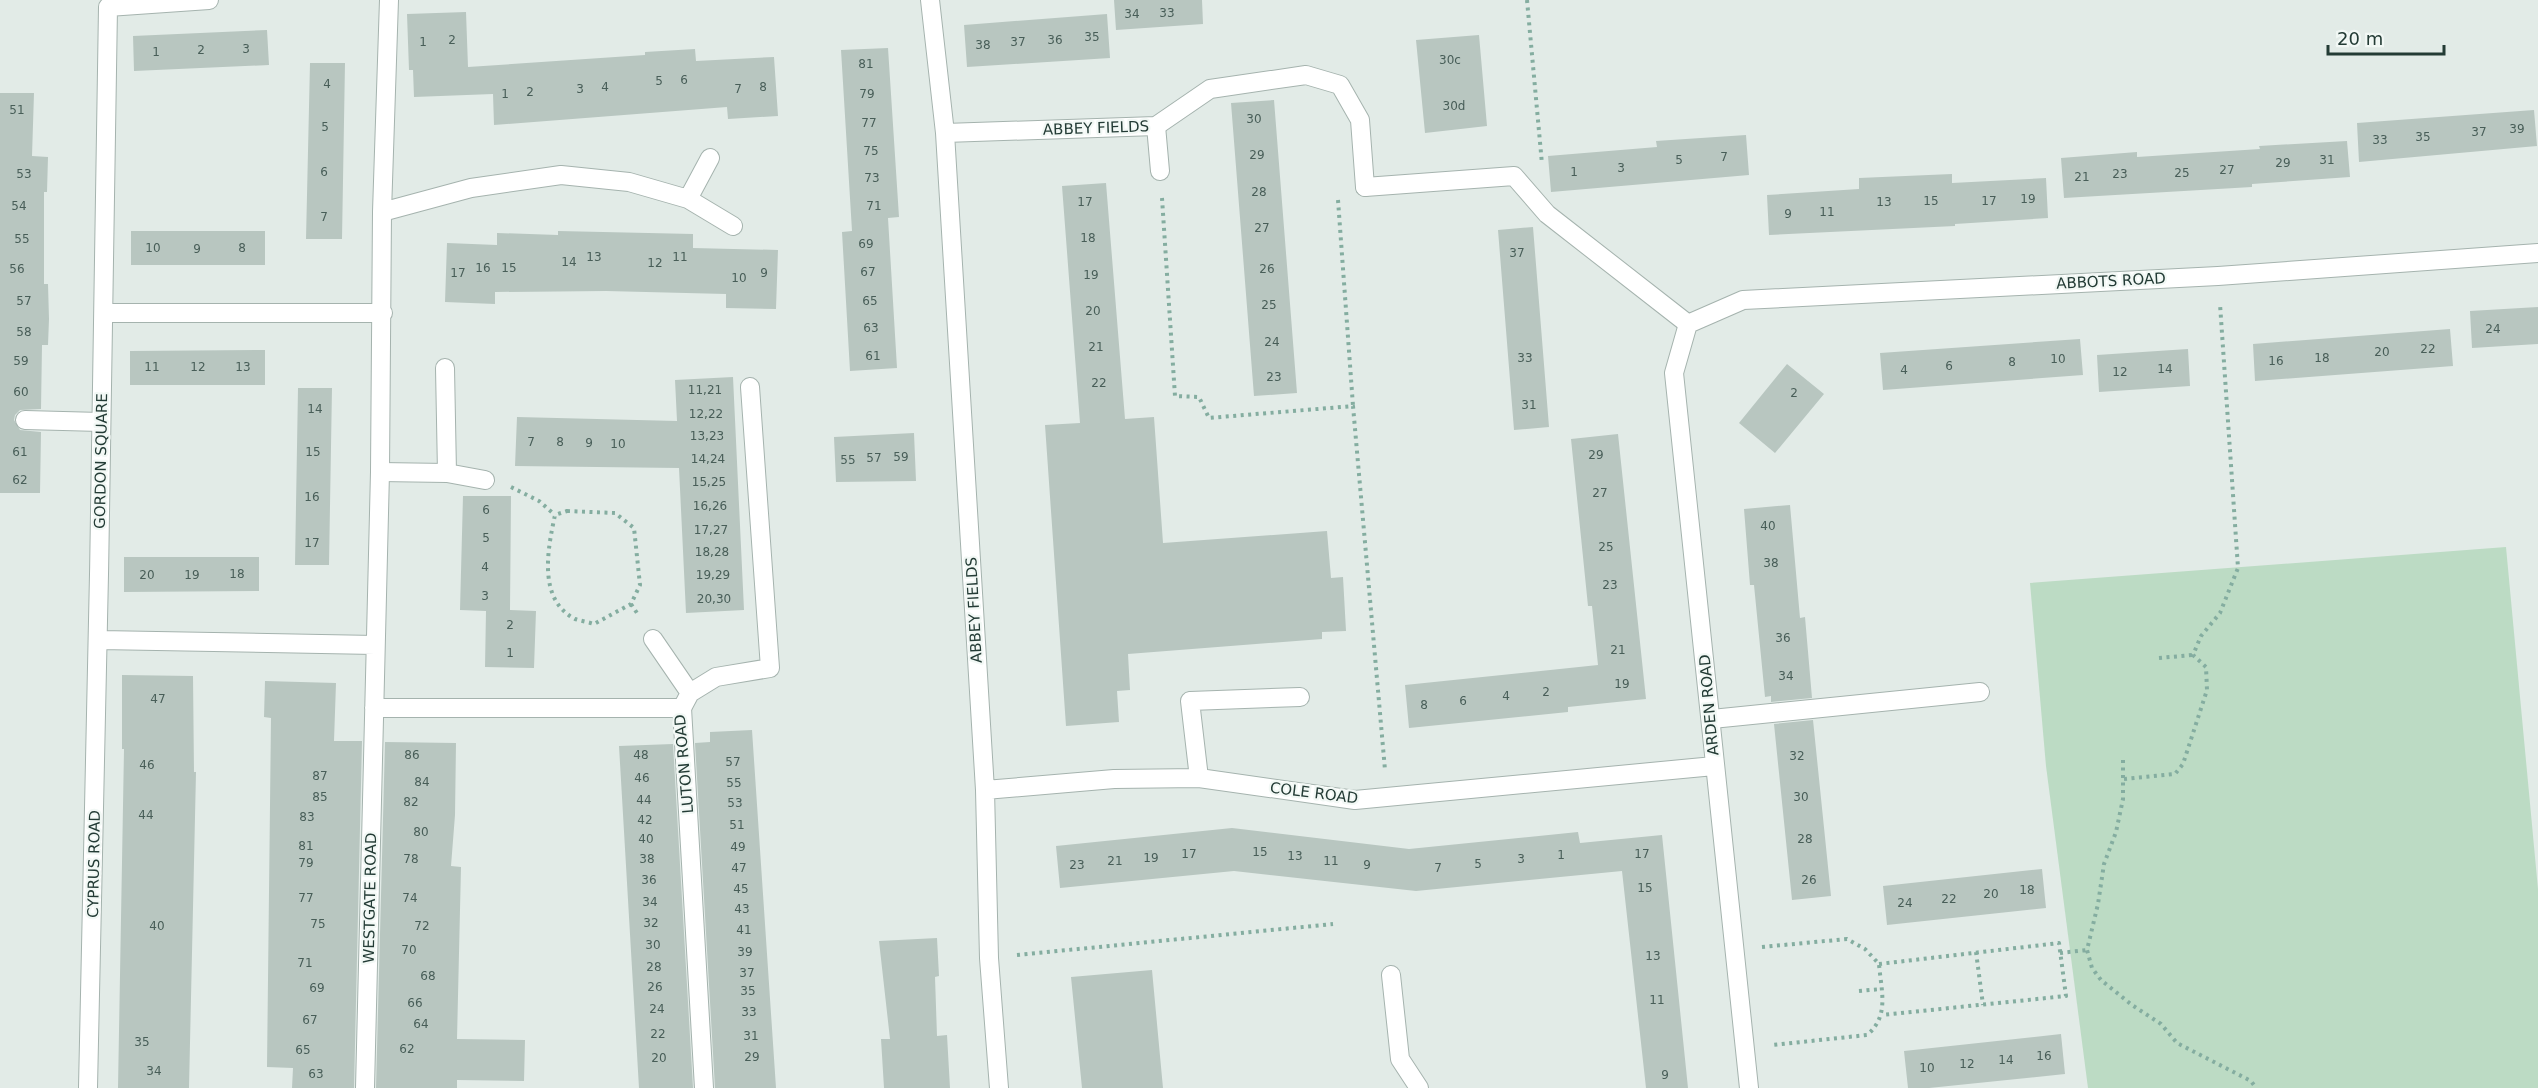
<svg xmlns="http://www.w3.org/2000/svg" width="2538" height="1088" viewBox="0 0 2538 1088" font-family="'DejaVu Sans',sans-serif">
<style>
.green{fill:#bcdbc4}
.building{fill:#b8c6c0}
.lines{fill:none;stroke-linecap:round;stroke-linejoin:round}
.lane-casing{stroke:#a5b3ae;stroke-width:20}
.street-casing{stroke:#a5b3ae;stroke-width:20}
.path{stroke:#84ada0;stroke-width:4;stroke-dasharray:3 4.5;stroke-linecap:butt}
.lane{stroke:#fff;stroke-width:18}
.street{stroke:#fff;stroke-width:18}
.labels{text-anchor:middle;stroke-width:4.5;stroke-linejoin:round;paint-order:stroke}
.number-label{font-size:12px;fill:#485e58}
.street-label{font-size:15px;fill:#233b35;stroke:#f2f8f5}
</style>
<rect width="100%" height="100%" fill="#e2ebe7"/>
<!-- green -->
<path class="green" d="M2506,547L2538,889V1088H2088L2046,766L2030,583Z"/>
<!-- building -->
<path class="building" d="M1114,0H1202L1203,24L1116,30Z
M466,12L468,67L645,55V52L695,49L696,61L774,57L778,116L728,119L727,107L494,125L493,94L414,97L413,70H409L407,14Z
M1107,14L1110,58L967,67L964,25Z
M267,30L269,65L134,71L133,36Z
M1479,35L1487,126L1425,133L1416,40Z
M888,48L899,217L888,218L897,368L850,371L842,232L852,231L841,50Z
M310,63H345L342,239H306Z
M0,93H34L32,156L48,157L47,192H44V284H48L49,319L48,345H42L41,409L20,410L15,415L14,420L20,430L41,432L40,493H0Z
M1274,100L1297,393L1254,396L1231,103Z
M2534,110L2537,146L2359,162L2357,123Z
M1746,135L1749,175L1551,192L1548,156L1657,147L1656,141Z
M2347,141L2350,177L2252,184V187L2064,198L2061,158L2137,152V157L2260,149L2259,146Z
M1952,174V183L2046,178L2048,218L1955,224V226L1769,235L1767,195L1859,189V178Z
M1106,183L1125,419L1154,417L1163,543L1327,531L1331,578L1343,577L1346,631L1322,632V639L1128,654L1130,690L1117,691L1119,722L1066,726L1045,425L1080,423L1062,186Z
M1533,227L1549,427L1514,430L1498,230Z
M131,231H265V265H131Z
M558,231L693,234V248L778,250L776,309L726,308V294L606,291L495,292V304L445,302L447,243L497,245V233L558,235Z
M2538,307V344L2472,348L2470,311Z
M2450,329L2453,366L2255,381L2253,344Z
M2080,339L2083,375L1883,390L1880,353Z
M2188,349L2190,386L2099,392L2097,355Z
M265,350V385H130V351Z
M1787,364L1824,394L1775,453L1739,423Z
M733,377L744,610L686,613L679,468L515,466L517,417L677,421L675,380Z
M298,388H332L329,565H295Z
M914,433L916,481L836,482L834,437Z
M1618,434L1646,699L1568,707V712L1409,728L1405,685L1598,665L1592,606H1588L1571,439Z
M463,496H511L510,610L536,611L534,668L485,667L486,611L460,610Z
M1790,505L1800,618L1805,617L1812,698L1771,702V696L1765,697L1754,585H1750L1744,509Z
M124,557H259V591L124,592Z
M122,675L193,676L194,772H196L189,1088H118L124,749H122Z
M265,681L336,683L334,741H362L354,1088H292L293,1068L267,1067L271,718L264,717Z
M1813,720L1831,896L1792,900L1774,724Z
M752,730L776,1088H715L695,743L710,742V732Z
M385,742L456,743L455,815L451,866L461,867L457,1039L525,1040L524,1081L457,1080V1088H376Z
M673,744L693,1088H639L619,746Z
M1232,828L1409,849L1578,832L1580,843L1662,835L1688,1088H1646L1622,871L1416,891L1234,871L1060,888L1056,846Z
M2042,869L2046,908L1887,925L1883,886Z
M937,938L939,976L935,977L937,1036L947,1035L950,1088H884L881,1039H890L879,941Z
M1152,970L1163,1088H1082L1071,977Z
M2061,1034L2065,1074L1929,1088H1908L1904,1051Z"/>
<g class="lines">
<defs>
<path id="lane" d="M1156,126L1160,171
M1365,187L1514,176L1547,214L1688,324
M104,313H383
M445,368L447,473
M25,420L101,422
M380,472L447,473L485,480
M653,639L690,693
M682,708L690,693L716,677L770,668L750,387
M1712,719L1980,692
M1391,975L1400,1059L1419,1088"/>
<path id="street" d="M930,0L945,133L985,790L989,958L999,1088
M945,133L1156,126L1210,89L1306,75L1340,85L1360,120L1365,187
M688,199L710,158
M382,212L471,188L561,175L629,182L688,199L733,226
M100,640L375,645
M374,708H682L704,1088
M1199,778L1190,701L1300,697
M985,790L1114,779L1199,778L1355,800L1714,766
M88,1088C97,728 103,367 108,7L209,0
M365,1088L380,472L382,212L389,0
M1749,1088L1674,373L1688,324L1743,300L2218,276L2538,253"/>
</defs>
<!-- lane casing -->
<use href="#lane" class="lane-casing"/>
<!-- street casing -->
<use href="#street" class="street-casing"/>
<!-- path -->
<path class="path" d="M1527,0L1542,164
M1162,198L1175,396L1199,397L1209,418L1353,406L1385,770
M1338,200L1353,406
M511,487L539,501L555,515
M567,511L615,513L634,528L640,585L631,604L594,624C588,622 581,621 575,619C537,599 548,548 555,515Z
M631,604L639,616
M2159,658L2193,655
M2123,760V799L2116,832L2104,864L2098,904L2087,950L2092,968L2101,980L2132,1005L2161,1024L2177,1043L2251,1081L2256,1088
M2124,779L2175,774L2183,764L2207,690L2206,667L2193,655L2201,636L2220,613L2238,568L2220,304
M1762,947L1847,939L1865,949L1879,964C1881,990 1890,1016 1867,1035L1773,1045
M1976,952L1983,1005
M2060,953L2087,950
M1017,955L1333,924
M1879,964L2059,943L2066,996L1882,1015
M1859,991L1881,989"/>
<!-- lane -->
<use href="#lane" class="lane"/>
<!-- street -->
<use href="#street" class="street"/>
</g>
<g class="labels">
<!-- number labels -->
<g class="number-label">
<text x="1167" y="17">33</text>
<text x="1132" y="18">34</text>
<text x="1092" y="41">35</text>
<text x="452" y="44">2</text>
<text x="1055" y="44">36</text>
<text x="423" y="46">1</text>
<text x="1018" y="46">37</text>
<text x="983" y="49">38</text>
<text x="246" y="53">3</text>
<text x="201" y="54">2</text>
<text x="156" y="56">1</text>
<text x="1450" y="64">30c</text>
<text x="866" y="68">81</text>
<text x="684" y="84">6</text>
<text x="659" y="85">5</text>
<text x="327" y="88">4</text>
<text x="605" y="91">4</text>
<text x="763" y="91">8</text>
<text x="580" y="93">3</text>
<text x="738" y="93">7</text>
<text x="530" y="96">2</text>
<text x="505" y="98">1</text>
<text x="867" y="98">79</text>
<text x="1454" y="110">30d</text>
<text x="17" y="114">51</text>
<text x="1254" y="123">30</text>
<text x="869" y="127">77</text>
<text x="325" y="131">5</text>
<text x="2517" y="133">39</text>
<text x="2479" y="136">37</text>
<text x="2423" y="141">35</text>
<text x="2380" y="144">33</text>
<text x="871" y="155">75</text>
<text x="1257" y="159">29</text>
<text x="1724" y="161">7</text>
<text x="1679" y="164">5</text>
<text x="2327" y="164">31</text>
<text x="2283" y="167">29</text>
<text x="1621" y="172">3</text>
<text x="2227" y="174">27</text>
<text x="324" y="176">6</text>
<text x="1574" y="176">1</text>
<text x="2182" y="177">25</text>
<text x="24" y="178">53</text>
<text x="2120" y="178">23</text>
<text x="2082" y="181">21</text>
<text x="872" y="182">73</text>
<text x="1259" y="196">28</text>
<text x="2028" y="203">19</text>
<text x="1931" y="205">15</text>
<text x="1989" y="205">17</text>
<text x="1085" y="206">17</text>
<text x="1884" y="206">13</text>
<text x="19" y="210">54</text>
<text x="874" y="210">71</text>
<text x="1827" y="216">11</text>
<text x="1788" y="218">9</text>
<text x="324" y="221">7</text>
<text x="1262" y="232">27</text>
<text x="1088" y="242">18</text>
<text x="22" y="243">55</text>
<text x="866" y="248">69</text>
<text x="153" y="252">10</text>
<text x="242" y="252">8</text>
<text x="197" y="253">9</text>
<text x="1517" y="257">37</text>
<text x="594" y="261">13</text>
<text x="680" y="261">11</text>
<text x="569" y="266">14</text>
<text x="655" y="267">12</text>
<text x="483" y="272">16</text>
<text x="509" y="272">15</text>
<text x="17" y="273">56</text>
<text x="1267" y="273">26</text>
<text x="868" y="276">67</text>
<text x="458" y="277">17</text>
<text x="764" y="277">9</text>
<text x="1091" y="279">19</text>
<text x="739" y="282">10</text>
<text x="24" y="305">57</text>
<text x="870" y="305">65</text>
<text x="1269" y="309">25</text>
<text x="1093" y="315">20</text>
<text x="871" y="332">63</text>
<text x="2493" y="333">24</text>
<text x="24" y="336">58</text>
<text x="1272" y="346">24</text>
<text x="1096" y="351">21</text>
<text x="2428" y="353">22</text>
<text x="2382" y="356">20</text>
<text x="873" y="360">61</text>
<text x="1525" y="362">33</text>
<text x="2322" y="362">18</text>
<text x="2058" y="363">10</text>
<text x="21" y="365">59</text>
<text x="2276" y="365">16</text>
<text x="2012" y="366">8</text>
<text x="1949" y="370">6</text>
<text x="152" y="371">11</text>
<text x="198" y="371">12</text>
<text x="243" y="371">13</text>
<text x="2165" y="373">14</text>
<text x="1904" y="374">4</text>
<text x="2120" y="376">12</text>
<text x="1274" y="381">23</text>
<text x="1099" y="387">22</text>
<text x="705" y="394">11,21</text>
<text x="21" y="396">60</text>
<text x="1794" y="397">2</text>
<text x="1529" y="409">31</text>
<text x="315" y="413">14</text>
<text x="706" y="418">12,22</text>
<text x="707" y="440">13,23</text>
<text x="531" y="446">7</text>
<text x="560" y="446">8</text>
<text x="589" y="447">9</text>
<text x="618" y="448">10</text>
<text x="20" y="456">61</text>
<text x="313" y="456">15</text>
<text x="1596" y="459">29</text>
<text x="901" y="461">59</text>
<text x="874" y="462">57</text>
<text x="708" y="463">14,24</text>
<text x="848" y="464">55</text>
<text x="20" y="484">62</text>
<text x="709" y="486">15,25</text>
<text x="1600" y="497">27</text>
<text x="312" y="501">16</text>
<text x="710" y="510">16,26</text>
<text x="486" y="514">6</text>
<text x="1768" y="530">40</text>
<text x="711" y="534">17,27</text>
<text x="486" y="542">5</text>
<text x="312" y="547">17</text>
<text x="1606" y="551">25</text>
<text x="712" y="556">18,28</text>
<text x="1771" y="567">38</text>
<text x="485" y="571">4</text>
<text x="237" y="578">18</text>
<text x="147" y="579">20</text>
<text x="192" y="579">19</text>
<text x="713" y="579">19,29</text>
<text x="1610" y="589">23</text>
<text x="485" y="600">3</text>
<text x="714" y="603">20,30</text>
<text x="510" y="629">2</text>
<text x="1783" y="642">36</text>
<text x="1618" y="654">21</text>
<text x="510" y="657">1</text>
<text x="1786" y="680">34</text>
<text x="1622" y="688">19</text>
<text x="1546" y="696">2</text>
<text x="1506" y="700">4</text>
<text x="158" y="703">47</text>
<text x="1463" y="705">6</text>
<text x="1424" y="709">8</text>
<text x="412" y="759">86</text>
<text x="641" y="759">48</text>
<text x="1797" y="760">32</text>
<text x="733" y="766">57</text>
<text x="147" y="769">46</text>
<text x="320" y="780">87</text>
<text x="642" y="782">46</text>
<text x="422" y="786">84</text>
<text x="734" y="787">55</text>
<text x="320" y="801">85</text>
<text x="1801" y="801">30</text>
<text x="644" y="804">44</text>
<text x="411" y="806">82</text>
<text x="735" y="807">53</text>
<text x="146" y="819">44</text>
<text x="307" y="821">83</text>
<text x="645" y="824">42</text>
<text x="737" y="829">51</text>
<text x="421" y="836">80</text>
<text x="646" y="843">40</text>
<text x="1805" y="843">28</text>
<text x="306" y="850">81</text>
<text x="738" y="851">49</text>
<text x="1260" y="856">15</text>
<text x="1189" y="858">17</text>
<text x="1642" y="858">17</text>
<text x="1561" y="859">1</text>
<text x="1295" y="860">13</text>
<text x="1151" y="862">19</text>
<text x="411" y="863">78</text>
<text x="647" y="863">38</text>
<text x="1521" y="863">3</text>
<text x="1115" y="865">21</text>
<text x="1331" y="865">11</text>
<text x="306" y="867">79</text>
<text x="1478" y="868">5</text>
<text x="1077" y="869">23</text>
<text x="1367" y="869">9</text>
<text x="739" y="872">47</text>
<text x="1438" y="872">7</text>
<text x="649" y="884">36</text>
<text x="1809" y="884">26</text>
<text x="1645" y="892">15</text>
<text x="741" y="893">45</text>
<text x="2027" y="894">18</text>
<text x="1991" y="898">20</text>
<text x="306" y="902">77</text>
<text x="410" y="902">74</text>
<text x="1949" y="903">22</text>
<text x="650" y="906">34</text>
<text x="1905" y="907">24</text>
<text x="742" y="913">43</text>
<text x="651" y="927">32</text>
<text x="318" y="928">75</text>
<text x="157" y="930">40</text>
<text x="422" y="930">72</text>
<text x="744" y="934">41</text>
<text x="653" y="949">30</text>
<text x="409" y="954">70</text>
<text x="745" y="956">39</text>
<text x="1653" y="960">13</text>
<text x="305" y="967">71</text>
<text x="654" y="971">28</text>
<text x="747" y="977">37</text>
<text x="428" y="980">68</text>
<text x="655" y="991">26</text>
<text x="317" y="992">69</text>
<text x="748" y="995">35</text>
<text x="1657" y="1004">11</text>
<text x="415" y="1007">66</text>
<text x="657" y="1013">24</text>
<text x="749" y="1016">33</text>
<text x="310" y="1024">67</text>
<text x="421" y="1028">64</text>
<text x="658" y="1038">22</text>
<text x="751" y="1040">31</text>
<text x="142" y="1046">35</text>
<text x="407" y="1053">62</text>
<text x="303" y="1054">65</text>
<text x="2044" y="1060">16</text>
<text x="752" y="1061">29</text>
<text x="659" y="1062">20</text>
<text x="2006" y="1064">14</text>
<text x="1967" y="1068">12</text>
<text x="1927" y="1072">10</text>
<text x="154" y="1075">34</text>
<text x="316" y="1078">63</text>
<text x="1665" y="1079">9</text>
</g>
<!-- street labels -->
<g class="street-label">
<text transform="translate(1096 128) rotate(-2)" y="5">ABBEY FIELDS</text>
<text transform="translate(2111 281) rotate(-3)" y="5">ABBOTS ROAD</text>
<text transform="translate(101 461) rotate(-89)" y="5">GORDON SQUARE</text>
<text transform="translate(974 610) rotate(-93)" y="5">ABBEY FIELDS</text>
<text transform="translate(1709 705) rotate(-95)" y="5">ARDEN ROAD</text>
<text transform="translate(684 764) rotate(-95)" y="5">LUTON ROAD</text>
<text transform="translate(1314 793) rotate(7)" y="5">COLE ROAD</text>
<text transform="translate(94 864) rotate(-89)" y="5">CYPRUS ROAD</text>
<text transform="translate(370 898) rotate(-89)" y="5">WESTGATE ROAD</text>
</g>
</g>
<!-- scale -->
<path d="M2328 45v9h116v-9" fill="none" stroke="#233b35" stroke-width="3"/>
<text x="2337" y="45" font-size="18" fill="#233b35" stroke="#f2f8f5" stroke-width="4.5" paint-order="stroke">20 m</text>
</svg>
